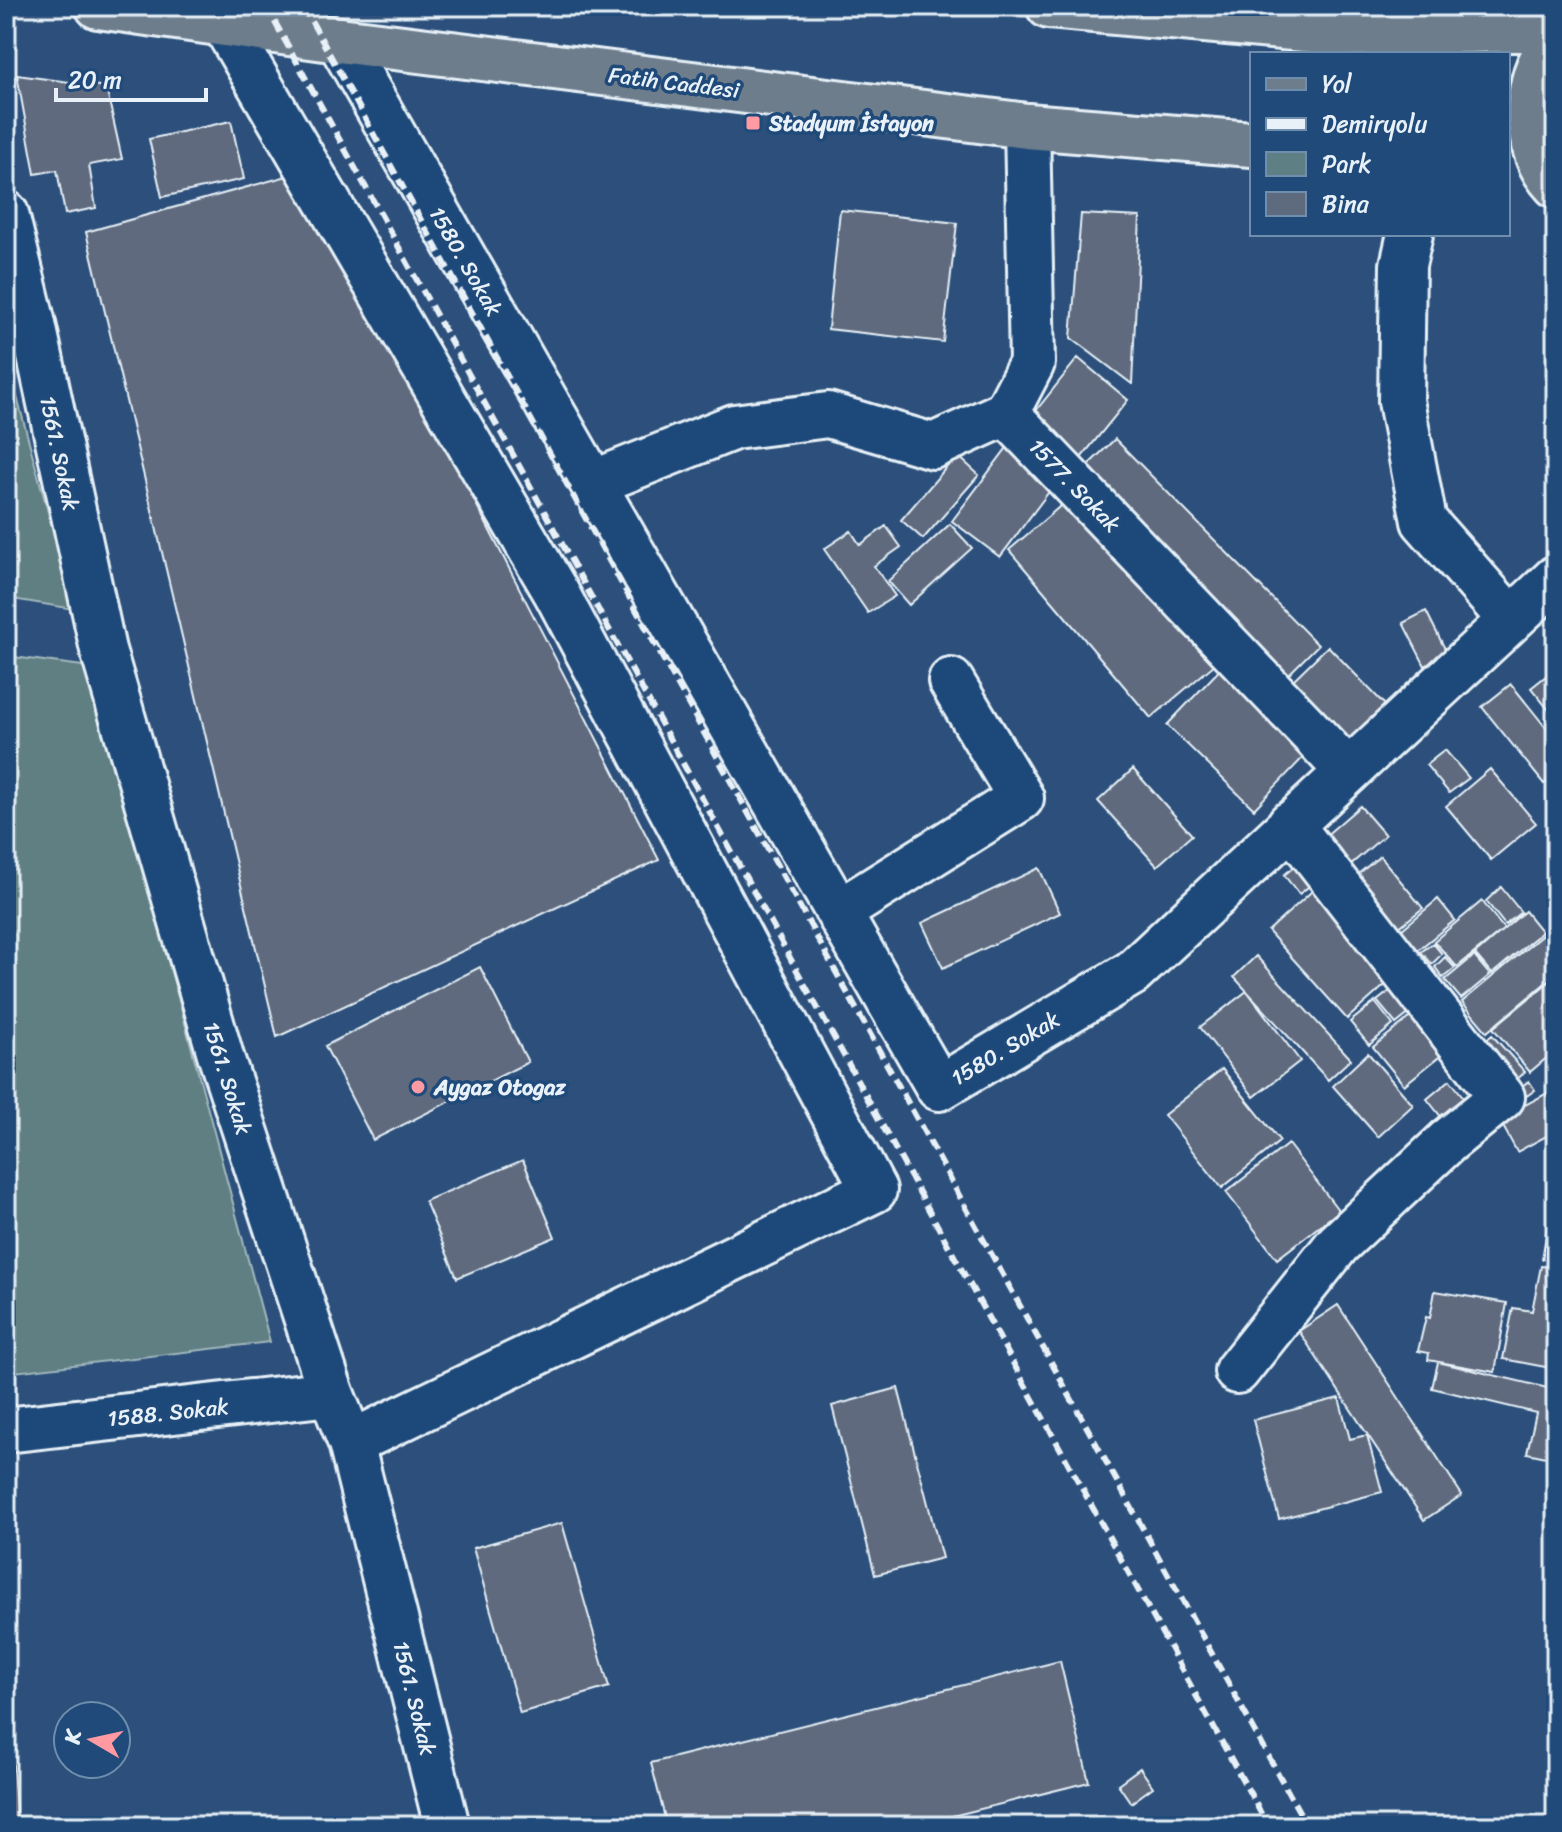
<svg xmlns="http://www.w3.org/2000/svg" width="1562" height="1832" viewBox="0 0 1562 1832" font-family="Sriracha,sans-serif">
<style>
.green{fill:#5e7f83;stroke:#a3b8be;stroke-width:2}
.building{fill:#5e6a7e;stroke:#e8f1f8;stroke-width:2}
.lines{fill:none;stroke-linecap:round;stroke-linejoin:round}
.minor-casing{stroke:#e8f1f8;stroke-width:50}
.major-casing{stroke:#e8f1f8;stroke-width:50}
.minor{stroke:#1f4a7a;stroke-width:44}
.major{stroke:#6d7d8c;stroke-width:44}
.rail{stroke:#e8f1f8;stroke-width:6;stroke-dasharray:12 6;stroke-linecap:butt}
.poi-dot{fill:#ff9aa2;stroke:#1f4a7a;stroke-width:3}
.labels{text-anchor:middle;stroke-width:7;stroke-linejoin:round;paint-order:stroke}
.street-label{font-size:22px;fill:#e8f1f8;stroke:#1f4a7a}
.poi-label{font-size:22px;font-weight:bold;fill:#e8f1f8;stroke:#1f4a7a;text-anchor:start}
</style>
<rect width="100%" height="100%" fill="#2c507b"/>
<filter id="ink" filterUnits="userSpaceOnUse"><feTurbulence type="fractalNoise" baseFrequency=".0125" numOctaves="2"/><feDisplacementMap in="SourceGraphic" scale="16" xChannelSelector="R" yChannelSelector="G"/><feConvolveMatrix kernelMatrix="1 2 1 2 8 2 1 2 1" color-interpolation-filters="sRGB"/></filter>
<g filter="url(#ink)">
<!-- green -->
<path class="green" d="M6,356L74,609L6,598Z
M6,656L90,667L270,1342L6,1373Z"/>
<!-- building -->
<path class="building" d="M17,75L106,87L122,159L89,165L96,208L65,214L57,170L35,174Z
M231,121L244,179L162,197L149,139Z
M305,171L659,860L277,1037L86,232Z
M840,210L957,223L943,342L828,329Z
M1081,214L1140,217L1132,384L1071,338Z
M1078,358L1128,400L1077,463L1027,422Z
M1115,439L1318,645L1287,676L1084,469Z
M1012,441L1060,477L1000,557L952,521Z
M957,455L979,475L923,539L901,520Z
M1072,496L1215,664L1151,718L1009,550Z
M950,524L972,548L909,605L888,581Z
M886,526L901,547L874,566L895,596L868,613L824,549L851,531L860,545Z
M1426,611L1448,655L1425,666L1403,623Z
M1328,646L1385,705L1348,740L1292,681Z
M1228,661L1315,745L1254,809L1167,725Z
M1556,668V719L1531,688Z
M1511,684L1556,740V775L1544,784L1482,707Z
M1445,750L1469,778L1449,793L1426,765Z
M1133,769L1192,835L1157,866L1098,801Z
M1490,769L1536,823L1491,860L1446,806Z
M1360,806L1385,835L1349,866L1324,837Z
M1309,855L1325,874L1299,894L1284,875Z
M1380,856L1423,908L1398,928L1356,876Z
M1039,868L1060,913L943,968L922,923Z
M1321,883L1401,971L1347,1019L1268,931Z
M1501,887L1521,912L1505,925L1486,901Z
M1438,899L1455,920L1418,950L1401,930Z
M1482,901L1504,929L1457,967L1434,941Z
M1525,911L1542,932L1492,974L1475,954Z
M1546,932L1556,944V974L1487,1032L1462,1002Z
M1433,943L1442,954L1432,964L1421,952Z
M1256,956L1351,1059L1328,1080L1234,977Z
M1474,956L1490,975L1461,999L1445,980Z
M1445,957L1455,968L1443,978L1435,967Z
M480,967L528,1062L373,1140L325,1046Z
M1556,976V1050L1530,1072L1493,1028Z
M1403,981L1421,1004L1396,1024L1377,1001Z
M1247,991L1300,1061L1254,1097L1200,1027Z
M1375,1002L1393,1025L1369,1045L1350,1022Z
M1423,1007L1454,1045L1404,1085L1373,1047Z
M1492,1035L1525,1072L1512,1084L1478,1047Z
M1368,1053L1413,1105L1378,1137L1333,1086Z
M1222,1069L1280,1141L1222,1188L1164,1115Z
M1450,1080L1465,1099L1442,1118L1427,1099Z
M1529,1081L1535,1090L1511,1107L1505,1098Z
M1551,1091L1556,1100V1131L1517,1152L1499,1119Z
M1288,1144L1339,1211L1277,1259L1226,1192Z
M523,1160L555,1237L457,1278L425,1201Z
M1555,1184L1556,1185V1261L1542,1259Z
M1541,1266L1556,1268V1369L1503,1359L1513,1308L1532,1311Z
M1435,1291L1507,1303L1495,1372L1428,1360L1429,1353L1418,1351L1426,1317L1430,1318Z
M1338,1305L1462,1495L1424,1520L1299,1331Z
M1438,1362L1556,1390V1459L1527,1453L1536,1413L1432,1388Z
M898,1388L942,1558L875,1575L832,1406Z
M1339,1398L1350,1439L1367,1435L1382,1492L1279,1519L1253,1420Z
M562,1523L609,1687L520,1713L473,1548Z
M6,1657L17,1826H6Z
M1060,1661L1089,1782L912,1826H667L651,1763Z
M1140,1768L1153,1787L1131,1803L1118,1784Z"/>
<g class="lines">
<defs>
<path id="minor" d="M223,22L557,594L874,1190L351,1443
M339,40L939,1088L1132,973L1556,578
M1027,126L1032,363L1006,413L1347,770
M6,214L33,324L103,650L221,1057L331,1393L351,1443L447,1826
M1410,234L1403,265L1401,401L1424,521L1511,620
M593,483L734,427L828,415L933,446L1006,413
M839,912L1021,798L951,681
M1237,1371L1338,1244L1448,1141L1502,1097L1290,824
M6,1430L331,1393"/>
<path id="major" d="M98,6L339,40L1027,126L1252,144
M1049,6L1347,33L1556,28
M1556,39C1551,46 1545,52 1542,60C1523,96 1527,155 1556,185"/>
</defs>
<!-- minor casing -->
<use href="#minor" class="minor-casing"/>
<!-- major casing -->
<use href="#major" class="major-casing"/>
<!-- minor -->
<use href="#minor" class="minor"/>
<!-- major -->
<use href="#major" class="major"/>
<!-- rail -->
<path class="rail" d="M266,6L1268,1826
M303,6L1307,1826"/>
</g>
</g>
<!-- markers -->
<g class="poi-dot">
<rect x="745" y="115" width="16" height="16" rx="4"/>
<circle cx="418" cy="1087" r="8"/>
</g>
<g class="labels">
<!-- street labels -->
<g class="street-label">
<text transform="translate(674 82) rotate(7)" y="8">Fatih Caddesi</text>
<text transform="translate(466 261) rotate(60)" y="8">1580. Sokak</text>
<text transform="translate(60 453) rotate(78)" y="8">1561. Sokak</text>
<text transform="translate(1075 485) rotate(46)" y="8">1577. Sokak</text>
<text transform="translate(1005 1048) rotate(-31)" y="8">1580. Sokak</text>
<text transform="translate(228 1078) rotate(73)" y="8">1561. Sokak</text>
<text transform="translate(168 1412) rotate(-6)" y="8">1588. Sokak</text>
<text transform="translate(415 1698) rotate(76)" y="8">1561. Sokak</text>
</g>
<!-- poi labels -->
<g class="poi-label">
<text x="769" y="131">Stadyum İstayon</text>
<text x="434" y="1095">Aygaz Otogaz</text>
</g>
</g>
<!-- margin -->
<rect width="1562" height="1832" fill="none" stroke="#1f4a7a" stroke-width="32"/>
<rect x="16" y="16" width="1530" height="1800" fill="none" stroke="#e8f1f8" stroke-width="3" filter="url(#ink)"/>
<!-- legend -->
<rect x="1250" y="52" width="260" height="184" fill="#1f4a7a" stroke="#6f8dac" stroke-width="2"/>
<rect x="1266" y="78" width="40" height="12" fill="#6d7d8c" stroke="#6f8dac" stroke-width="2"/>
<text x="1322" y="92" font-size="24" fill="#e8f1f8">Yol</text>
<rect x="1266" y="118" width="40" height="12" fill="#e8f1f8" stroke="#6f8dac" stroke-width="2"/>
<text x="1322" y="132" font-size="24" fill="#e8f1f8">Demiryolu</text>
<rect x="1266" y="152" width="40" height="24" fill="#5e7f83" stroke="#6f8dac" stroke-width="2"/>
<text x="1322" y="172" font-size="24" fill="#e8f1f8">Park</text>
<rect x="1266" y="192" width="40" height="24" fill="#5e6a7e" stroke="#6f8dac" stroke-width="2"/>
<text x="1322" y="212" font-size="24" fill="#e8f1f8">Bina</text>
<!-- north arrow -->
<g transform="translate(92 1740) rotate(279)"><circle r="38" fill="#1f4a7a" stroke="#6f8dac" stroke-width="2"/>
<path d="M0-6L14 30L0 20L-14 30Z" fill="#ff9aa2"/>
<text y="-12" font-size="22" font-weight="bold" text-anchor="middle" fill="#e8f1f8">K</text>
</g>
<!-- scale -->
<path d="M56 88v12h150v-12" fill="none" stroke="#e8f1f8" stroke-width="4"/>
<text x="68" y="88" font-size="24" fill="#e8f1f8" stroke="#1f4a7a" stroke-width="6" paint-order="stroke">20 m</text>
</svg>
